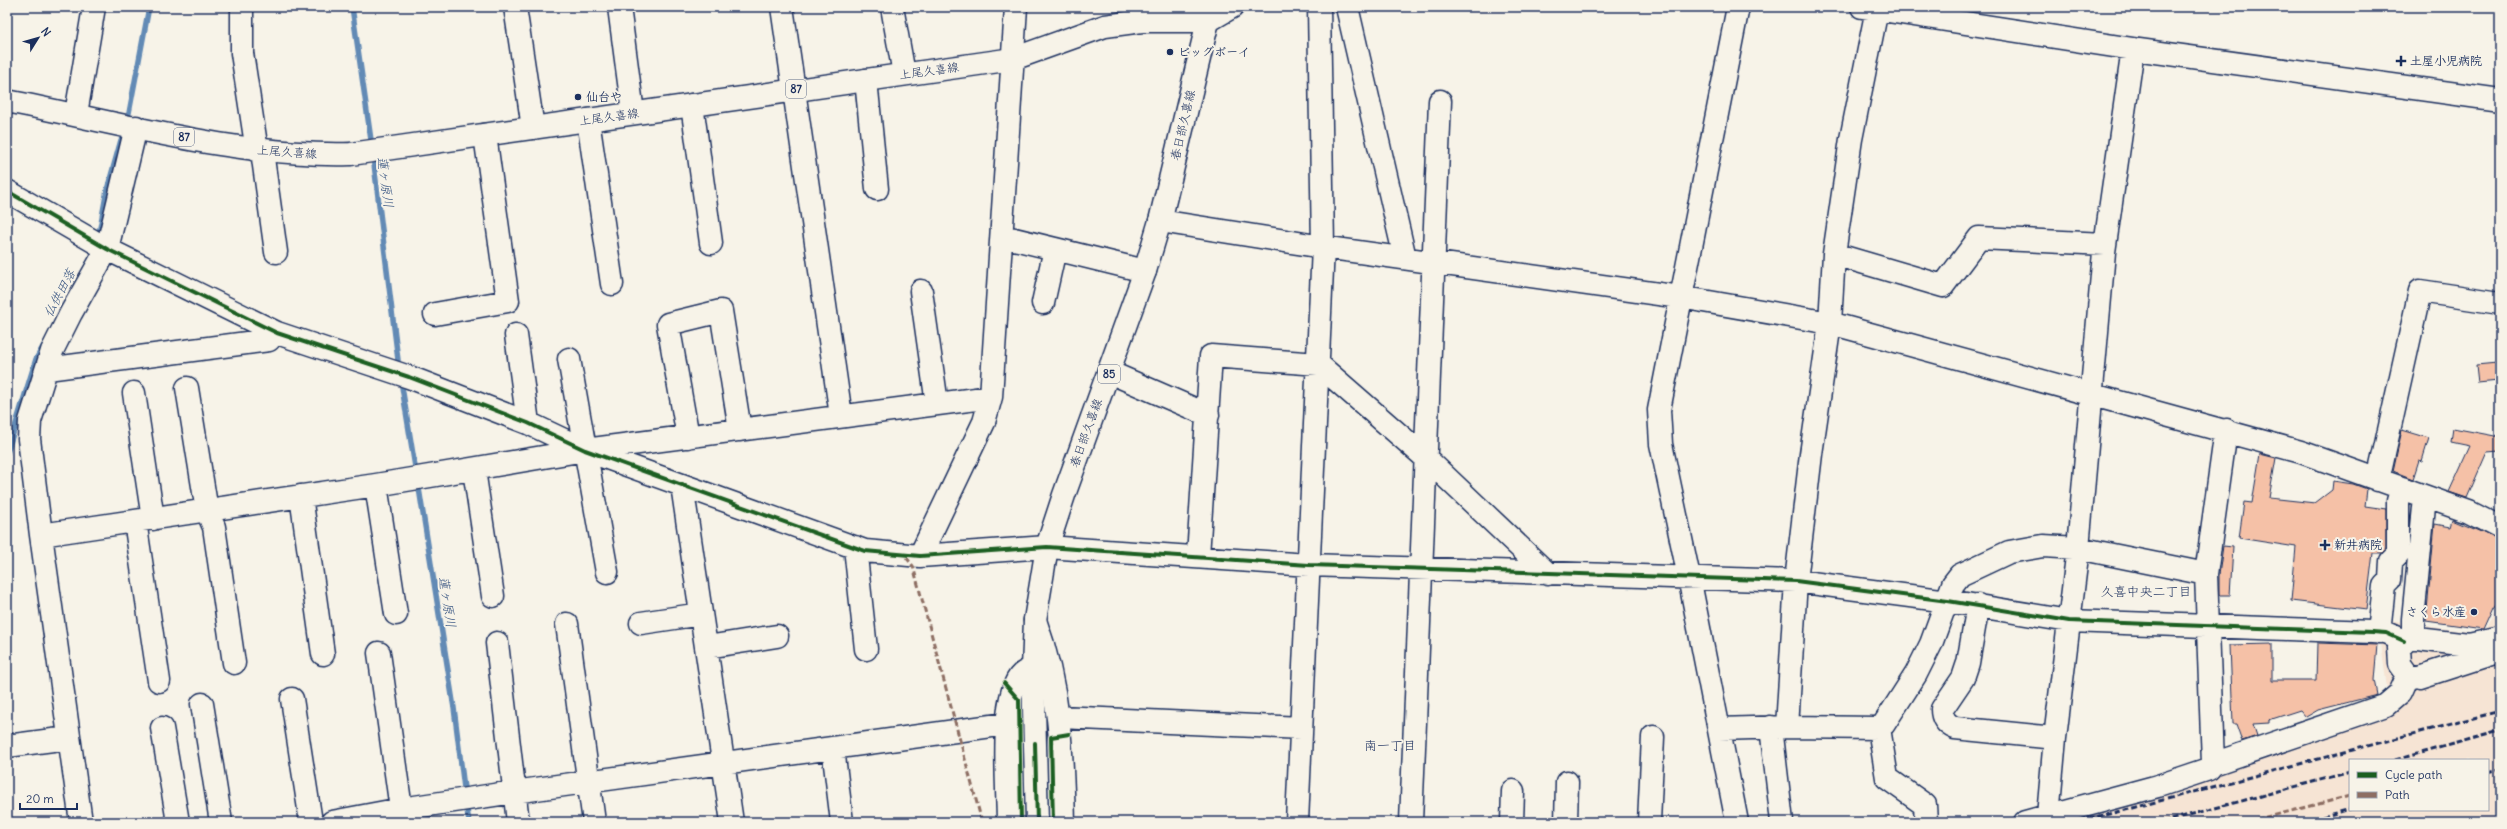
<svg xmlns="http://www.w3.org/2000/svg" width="2507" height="829" viewBox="0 0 2507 829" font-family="Delius,'Klee One',sans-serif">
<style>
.built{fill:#f6e4d4;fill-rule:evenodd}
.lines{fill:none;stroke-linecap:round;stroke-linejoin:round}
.stream{stroke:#628ab5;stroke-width:5.5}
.building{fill:#f5c1a7;stroke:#1b2f5e}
.minor-casing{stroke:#1b2f5e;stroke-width:25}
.major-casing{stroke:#1b2f5e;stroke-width:25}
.minor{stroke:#f7f3e8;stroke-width:22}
.major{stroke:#f7f3e8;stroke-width:22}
.rail{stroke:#1b2f5e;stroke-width:3;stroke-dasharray:6 3;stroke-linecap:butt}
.quiet{stroke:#8d6e63;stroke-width:3;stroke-dasharray:6 3;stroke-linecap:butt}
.cycleway-casing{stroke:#f7f3e8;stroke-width:6}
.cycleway{stroke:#1b5e20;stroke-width:4}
.poi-dot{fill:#1b2f5e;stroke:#f7f3e8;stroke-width:1.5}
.labels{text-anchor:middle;stroke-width:4;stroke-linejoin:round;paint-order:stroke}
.shield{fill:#f7f3e8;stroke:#5d6a87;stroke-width:1}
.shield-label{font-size:11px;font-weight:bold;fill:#1b2f5e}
.poi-label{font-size:12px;font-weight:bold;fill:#1b2f5e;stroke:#f7f3e8;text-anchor:start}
.street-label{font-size:12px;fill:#1b2f5e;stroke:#f7f3e8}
.water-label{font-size:13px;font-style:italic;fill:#385582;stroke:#f7f3e8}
.neighbourhood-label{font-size:13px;fill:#1b2f5e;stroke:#f7f3e8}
</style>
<rect width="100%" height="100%" fill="#f7f3e8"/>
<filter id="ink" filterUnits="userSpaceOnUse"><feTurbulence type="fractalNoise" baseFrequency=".025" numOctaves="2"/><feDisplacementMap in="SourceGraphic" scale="8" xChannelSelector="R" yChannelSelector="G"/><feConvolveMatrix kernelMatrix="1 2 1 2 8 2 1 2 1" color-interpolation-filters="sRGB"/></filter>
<g filter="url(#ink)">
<!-- built -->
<path class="built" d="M2500,600V822H2046L2390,710L2381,644L2383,620L2483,634ZM2350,760H2488V810H2350Z"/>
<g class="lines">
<!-- stream -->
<path class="stream" d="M352,7L372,147
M129,113L149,7
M373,156L398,360
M98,239L107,190L121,140
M402,387L416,473
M7,453L36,359L44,345
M418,482L454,708L465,796
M466,804L469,822"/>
</g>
<!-- building -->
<path class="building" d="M2497,363V381L2478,383L2476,365Z
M2453,428L2500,437V451L2487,452L2467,498L2449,492L2470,446L2451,442Z
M2402,430L2429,438L2422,461L2419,460L2413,479L2393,471Z
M2260,454L2276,458L2269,498L2315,503L2332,490L2333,481L2353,484L2367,489L2365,506L2386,509V549L2382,553H2373L2366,610L2291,601L2296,547L2239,538L2244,502L2252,503Z
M2453,520L2500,540V598L2493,607L2483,629L2426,621L2435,524L2451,527Z
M2223,546L2233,547L2230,595H2219V575Z
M2317,643L2377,645L2374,680L2377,695L2318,710L2306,717L2300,710L2269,720V723L2253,724L2257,736L2242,741L2236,724H2233L2230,645L2272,644V680H2316Z"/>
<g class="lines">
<defs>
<path id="minor" d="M242,7V53L257,151
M515,7L533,128
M619,7L633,113
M782,7L841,416
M892,7L904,74
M1347,7L1405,258
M1862,7L2133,49L2500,100
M1208,21L1232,7
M866,80L877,189
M692,105L711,243
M76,114L94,7
M588,120L612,284
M262,151L276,252
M7,191L107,249L277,333L409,377L528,423L585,450L865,551L920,556L1047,547L1309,565L1796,581L1948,601L2069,621L2372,632L2386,633L2404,641
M1160,221L1323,247L1680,297L1830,323L2301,452L2469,512L2500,528
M1002,236L1145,271
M1834,254L1943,286L1979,238L2105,244
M921,291L937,404
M1043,303L1055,249
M435,314L508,301L485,135
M516,335L528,423
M569,359L607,572
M47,369L269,340
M1109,372L1208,415
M187,388L207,511L214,527L234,663
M134,393L153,519
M688,437L668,324L721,311L740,430
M474,470L493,596
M2378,480L2420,291L2500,303
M376,485L396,614
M682,485L732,822
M301,496L323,654
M135,521L159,681
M41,535L29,439L30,421L52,351L71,313L107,249L136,127
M855,547L866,649
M920,556L984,422L991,397L1016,7
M1198,556L1211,356L1318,364L1427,459L1548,574
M1978,605L1968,663L1963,678L1942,709C1942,719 1946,724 1955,728L2055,738
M1035,620C1060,689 1062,749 1064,822
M641,623L701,614
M567,624L594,822
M2379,633L2384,586L2390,580L2391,561L2398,554V501L2402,488
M2413,638V619L2425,497
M2500,638L2469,645L2409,638L2399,648L2400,664L2408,675L2420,677L2500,651
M497,643L518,822
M707,647L777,636
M379,653L401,809
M292,699L311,822
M202,704L221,822
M1060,717L1301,728
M1771,727L1782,822
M1787,727L1796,581L1811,454L1830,323L1834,254L1851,139L1877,9
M162,728L178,822
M1879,728L1887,778L1925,805L1926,822
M1719,729L1787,727L1879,728L1884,724L1916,674L1931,644L1953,584L1960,575L2009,552L2043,546L2078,548L2206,574
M7,746L68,738
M833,748L842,822
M2213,764L2386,705L2400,693L2408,675
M2048,816L2055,738L2078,548L2104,252L2133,49
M81,822L41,535L376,485L585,450L991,397
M332,822L401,809L514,792L1006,724
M1008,822C1008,791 999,694 1022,674C1025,671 1030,670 1033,668
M1297,822L1323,247L1319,7
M1411,822L1440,101
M1512,822L1513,791
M1566,822L1567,782
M1649,822L1653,737
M1737,822L1689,577L1661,444L1659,410L1738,7
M2025,822L2158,786L2209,769L2213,764L2206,574L2226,430"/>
<path id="major" d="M7,101C120,123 235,157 351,154L1013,59L1105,26L1142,21H1208
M1037,822L1033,668L1035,620L1047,547L1064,495L1145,271L1160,221L1208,21L1207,7"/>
</defs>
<!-- minor casing -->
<use href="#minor" class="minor-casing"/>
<!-- major casing -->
<use href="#major" class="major-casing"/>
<!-- minor -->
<use href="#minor" class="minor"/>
<!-- major -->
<use href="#major" class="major"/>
<!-- rail -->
<path class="rail" d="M2395,760L2500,731
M2488,772L2500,769
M2080,822L2500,711
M2163,822L2350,772
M2305,822L2350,809"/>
<!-- quiet -->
<path class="quiet" d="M906,557L913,566L982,822
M2248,822L2350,796"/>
<defs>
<path id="cycleway" d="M7,191L107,249L277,333L409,377L528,423L585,450L865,551L920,556L1047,547L1309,565L1796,581L1948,601L2069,621L2372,632L2386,633L2404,641
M1004,683L1019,700L1021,822
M1035,743L1037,822
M1053,822L1051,737L1069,734"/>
</defs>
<!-- cycleway casing -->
<use href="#cycleway" class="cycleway-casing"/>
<!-- cycleway -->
<use href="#cycleway" class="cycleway"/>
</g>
</g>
<!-- markers -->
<g class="poi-dot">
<circle cx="1170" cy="52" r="4"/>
<path d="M2399 55h4v4h4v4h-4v4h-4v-4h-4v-4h4z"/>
<circle cx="578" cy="97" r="4"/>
<path d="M2323 539h4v4h4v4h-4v4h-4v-4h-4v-4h4z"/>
<circle cx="2474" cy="612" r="4"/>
</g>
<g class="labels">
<!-- shield labels -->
<g class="shield">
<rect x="786" y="80" width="20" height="18" rx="3"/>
<rect x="174" y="128" width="20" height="18" rx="3"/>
<rect x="1098" y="365" width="22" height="18" rx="3"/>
</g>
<g class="shield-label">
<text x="796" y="93">87</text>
<text x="184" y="141">87</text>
<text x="1109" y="378">85</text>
</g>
<!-- poi labels -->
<g class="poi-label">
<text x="1178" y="56">ビッグボーイ</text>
<text x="2410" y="65">土屋小児病院</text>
<text x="586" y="101">仙台や</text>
<text x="2334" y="549">新井病院</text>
<text x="2466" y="616" text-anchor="end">さくら水産</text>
</g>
<!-- street labels -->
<g class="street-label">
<text transform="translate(929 71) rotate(-8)" y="4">上尾久喜線</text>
<text transform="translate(609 117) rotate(-8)" y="4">上尾久喜線</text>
<text transform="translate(1183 125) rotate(-77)" y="4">春日部久喜線</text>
<text transform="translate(287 152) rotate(4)" y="4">上尾久喜線</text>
<text transform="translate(1086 433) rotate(-70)" y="4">春日部久喜線</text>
</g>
<!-- water labels -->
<g class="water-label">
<text transform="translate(386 182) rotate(82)" y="5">蓮ヶ原川</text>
<text transform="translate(59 293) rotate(-62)" y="5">仏供田落</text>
<text transform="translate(448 602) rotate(81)" y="5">蓮ヶ原川</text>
</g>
<!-- neighbourhood labels -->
<g class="neighbourhood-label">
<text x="2146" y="596">久喜中央二丁目</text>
<text x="1390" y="750">南一丁目</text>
</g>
</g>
<!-- margin -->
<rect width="2507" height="829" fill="none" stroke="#f7f3e8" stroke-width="24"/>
<rect x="12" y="12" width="2483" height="805" fill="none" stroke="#1b2f5e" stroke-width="1.5" filter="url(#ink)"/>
<!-- legend -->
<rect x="2349" y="759" width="140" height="52" fill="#f7f3e8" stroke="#9fa5b1"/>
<rect x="2357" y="772" width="20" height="6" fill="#1b5e20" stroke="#9fa5b1"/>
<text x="2385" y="779" font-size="12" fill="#1b2f5e">Cycle path</text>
<rect x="2357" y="792" width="20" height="6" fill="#8d6e63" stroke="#9fa5b1"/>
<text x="2385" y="799" font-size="12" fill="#1b2f5e">Path</text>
<!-- north arrow -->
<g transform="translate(38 38) rotate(53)" stroke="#f7f3e8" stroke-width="3" paint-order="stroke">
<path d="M0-3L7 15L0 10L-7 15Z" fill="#1b2f5e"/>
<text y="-6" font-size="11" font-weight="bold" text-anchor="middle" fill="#1b2f5e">N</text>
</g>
<!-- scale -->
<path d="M20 803v6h57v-6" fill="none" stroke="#1b2f5e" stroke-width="2"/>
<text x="26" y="803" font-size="12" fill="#1b2f5e" stroke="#f7f3e8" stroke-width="3" paint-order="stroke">20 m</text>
</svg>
